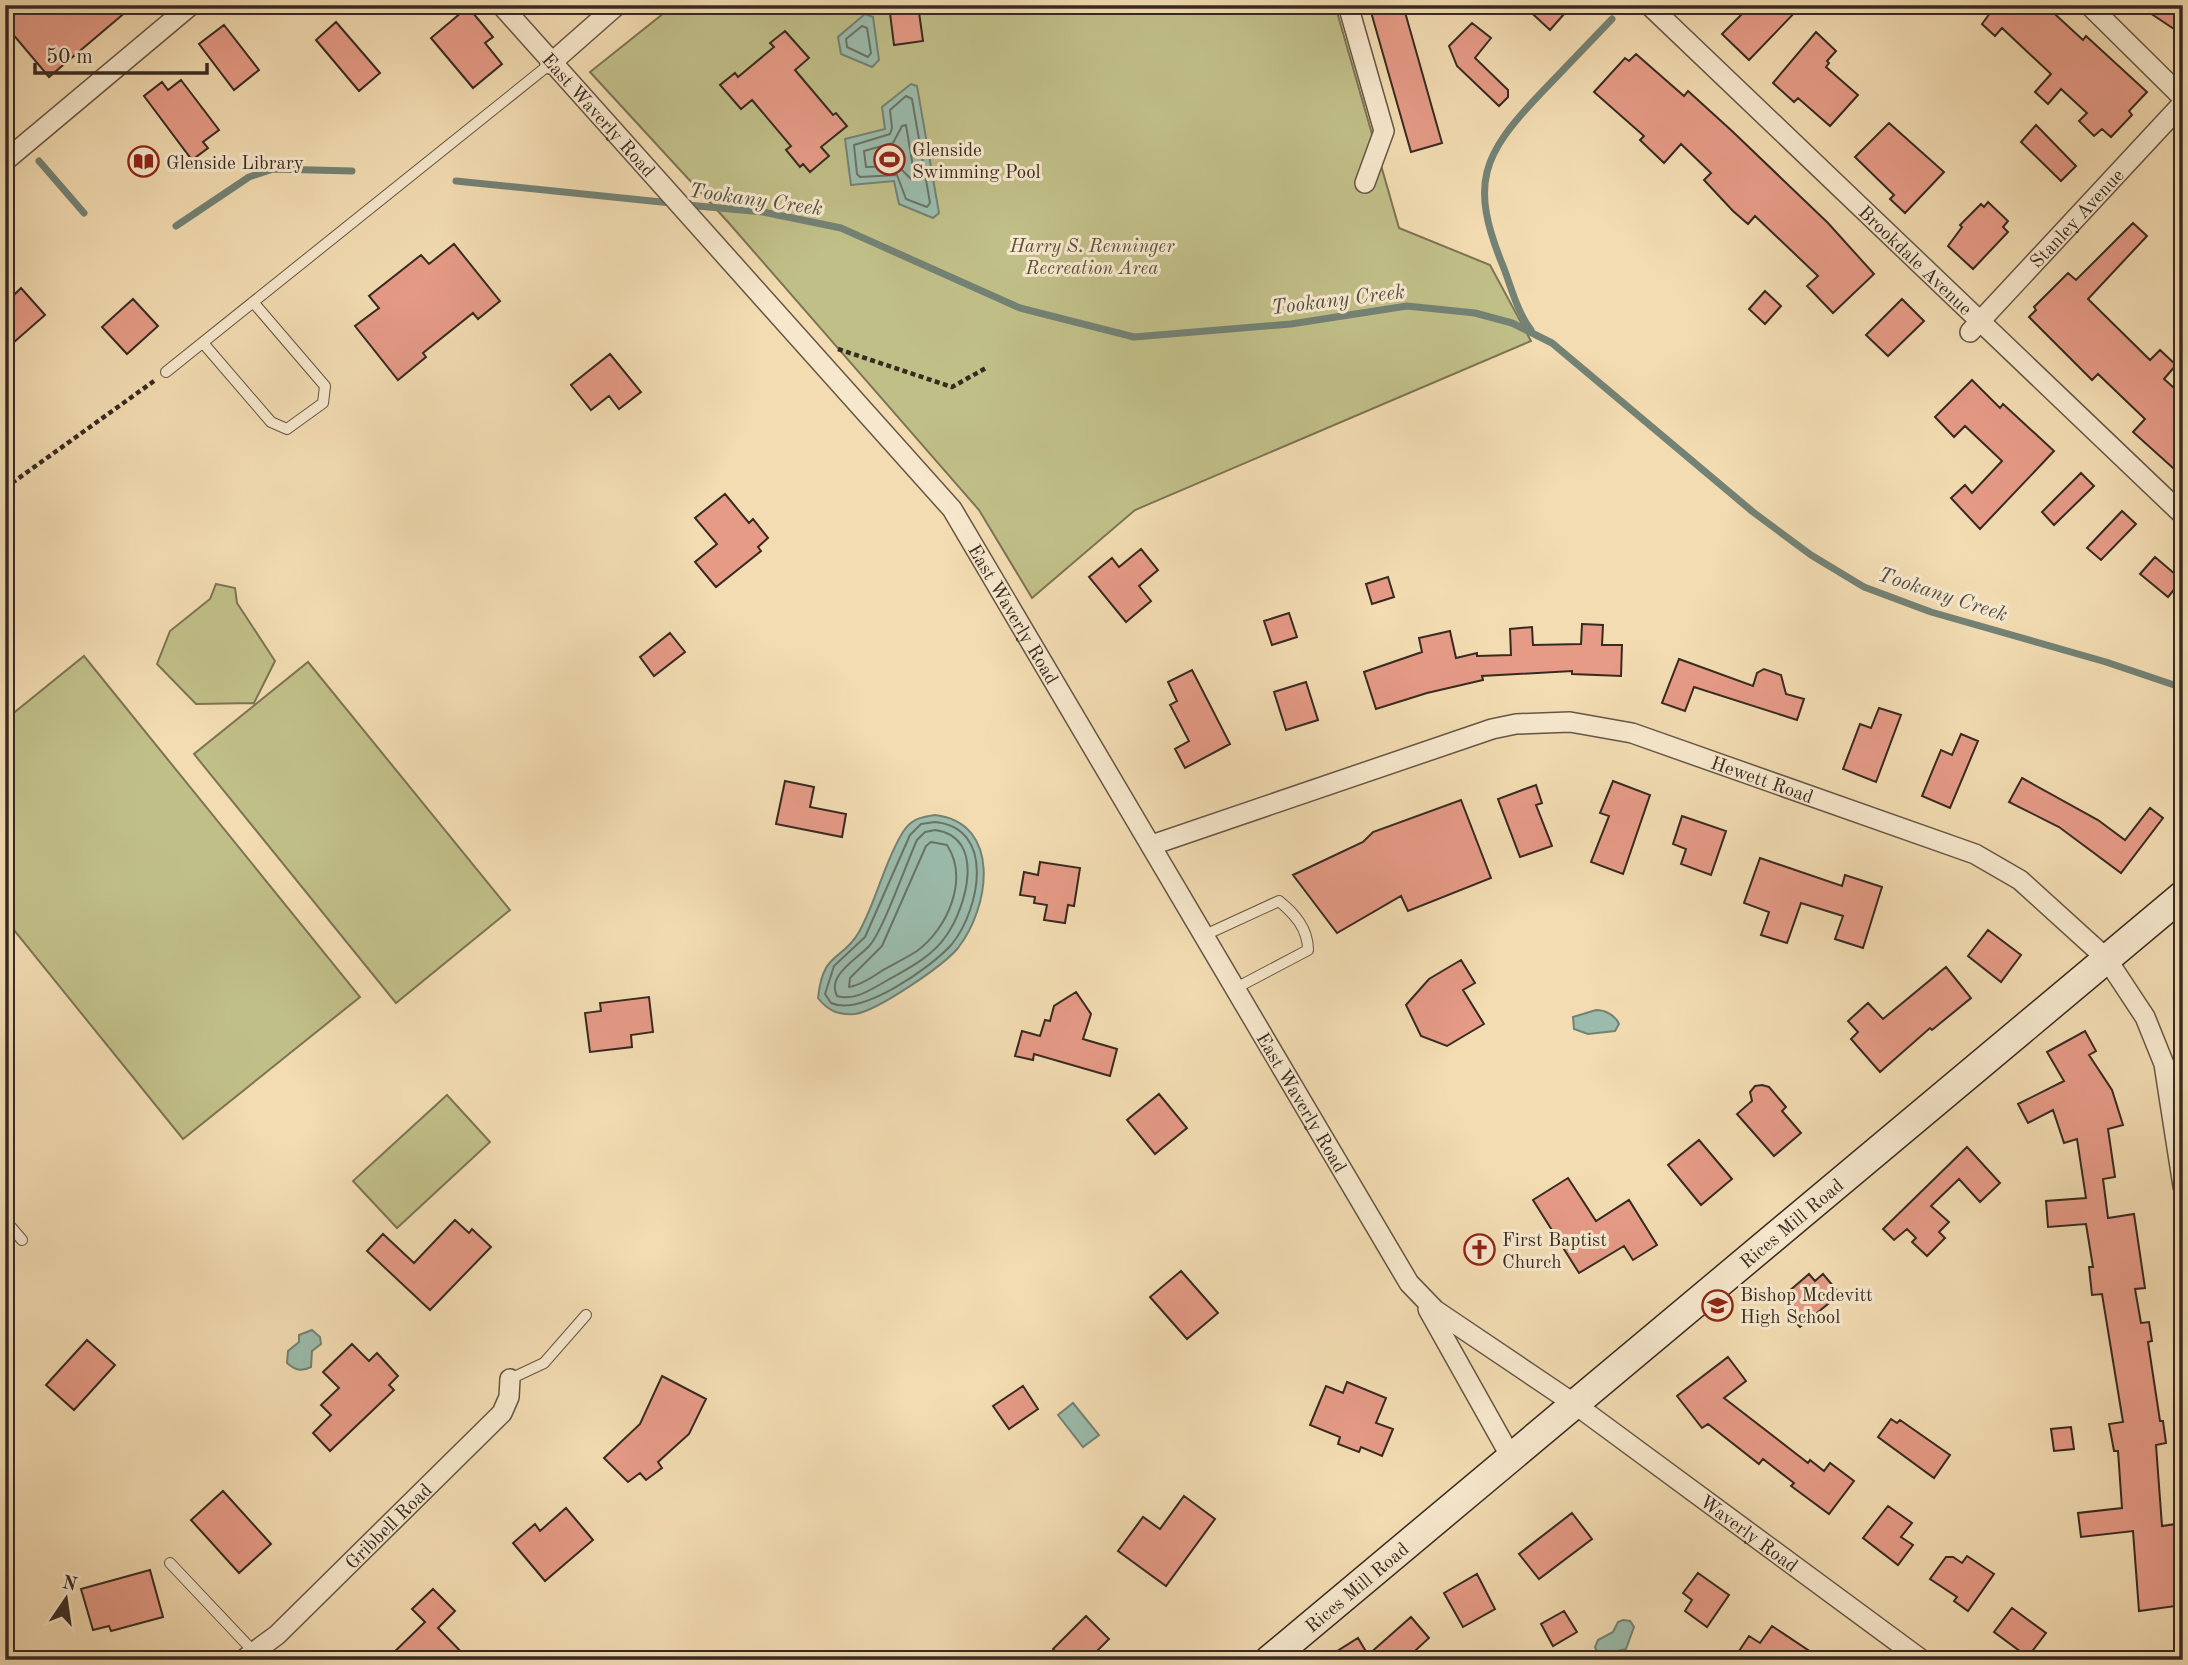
<svg xmlns="http://www.w3.org/2000/svg" width="2188" height="1665" viewBox="0 0 2188 1665" font-family="'Old Standard TT',serif">
<style>
.green{fill:#c1bf88;stroke:#7c7454;stroke-width:2}
.water{fill:#9bbcad;stroke:#738275;stroke-width:2}
.lines{fill:none;stroke-linecap:round;stroke-linejoin:round}
.shore{stroke:#697367;stroke-width:2}
.stream{stroke:#738275;stroke-width:7}
.building{fill:#e69b87;stroke:#372a21;stroke-width:2}
.lane-casing{stroke:#665645;stroke-width:12}
.street-casing{stroke:#665645;stroke-width:22}
.secondary-casing{stroke:#372a21;stroke-width:31}
.path{stroke:#372a21;stroke-width:4.5;stroke-dasharray:5 3.5;stroke-linecap:butt}
.lane{stroke:#f7e8cd;stroke-width:10}
.street{stroke:#f7e8cd;stroke-width:19}
.secondary{stroke:#f7e8cd;stroke-width:28}
.labels{text-anchor:middle;stroke-width:6;stroke-linejoin:round;paint-order:stroke}
.street-label{font-size:19px;fill:#372a21;stroke:#f7e8cd}
.poi-label{font-size:19px;fill:#372a21;stroke:#f7e8cd;text-anchor:start}
.park-label{font-size:19px;font-style:italic;fill:#5a4f3b;stroke:#f7e8cd}
.water-label{font-size:21px;font-style:italic;fill:#504e44;stroke:#f7e8cd}
</style>
<rect width="100%" height="100%" fill="#f3dcb2"/>
<filter id="stains"><feTurbulence type="fractalNoise" baseFrequency=".00286" numOctaves="4"/><feColorMatrix values="0 0 0 0 .2 0 0 0 0 .09 0 0 0 0 .02 0 0 0 .5 -.17"/></filter>
<radialGradient id="worn" r=".72"><stop offset=".6" stop-color="#630" stop-opacity="0"/><stop offset="1" stop-color="#630" stop-opacity=".3"/></radialGradient>
<!-- green -->
<path class="green" d="M674,5H1335L1399,228L1490,265L1531,341L1135,510L1032,598L979,510L728,222L590,72Z
M216,584L235,588L237,603L275,661L254,703L196,704L157,664L170,631L210,599Z
M84,656L360,997L183,1139L5,919V720Z
M308,662L510,910L396,1003L194,754Z
M447,1095L490,1142L397,1228L353,1181Z"/>
<!-- water -->
<path class="water" d="M865,14L873,17L879,60L872,67L841,54L838,37Z
M911,84L917,86L939,213L933,218L899,204L894,181L851,185L845,139L885,129L882,107Z
M935,815C1002,823 990,907 958,948C943,966 877,1011 855,1014C838,1015 828,1011 818,998C823,950 842,962 859,932C877,900 884,862 903,832C911,819 921,817 935,815Z
M1596,1010C1605,1010 1615,1015 1619,1024L1615,1031L1588,1034L1574,1029L1573,1017Z
M312,1330L320,1337L321,1344L312,1351L311,1367C301,1372 295,1370 287,1363L288,1351L299,1342V1335Z
M1073,1403L1099,1435L1083,1447L1058,1415Z
M1623,1620L1630,1621L1634,1627L1626,1649L1604,1654L1597,1652L1595,1647L1598,1640L1613,1632L1618,1622Z"/>
<g class="lines">
<!-- shore -->
<path class="shore" d="M862,26L867,28L871,53L868,57L847,47L846,39Z
M906,96L912,99L930,203L927,207L906,199L897,175L860,177L857,174L854,145L890,134L892,128L890,110Z
M906,125L915,179H911L898,166L866,167L864,151L893,143L902,126Z
M935,822C996,828 980,909 952,944C932,967 861,1017 831,1003L825,994L834,966L865,937L910,835L921,824Z
M935,830C987,837 966,908 946,936C932,957 907,969 886,981C870,990 855,1001 837,996C826,975 858,959 870,945C884,928 906,864 917,840L925,832Z
M931,842L947,845C969,879 948,928 917,951C906,958 894,964 883,970C873,977 861,985 849,987L850,978L882,946L926,846Z"/>
<!-- stream -->
<path class="stream" d="M5,119L9,124
M39,161L84,213
M456,181L671,203
M687,205L763,212L841,228L1020,308L1134,337L1291,324L1407,306L1475,313L1512,323L1552,343L1753,512L1811,555L1864,587L1931,612L2106,662L2183,688
M176,226L249,177L273,169L352,171
M1531,330C1517,312 1511,286 1503,266C1469,183 1482,155 1541,93C1565,68 1588,44 1612,19"/>
</g>
<!-- building -->
<path class="building" d="M12,5H134L49,77L5,25V11Z
M889,5H918L923,41L894,45Z
M1369,5H1403L1442,143L1411,152Z
M1523,5H1572L1550,30Z
M1751,5H1802L1749,60L1722,34Z
M1996,5H2045L2083,40L2086,36L2147,92L2129,111L2132,115L2111,137L2102,129L2094,136L2079,121L2087,113L2061,89L2048,104L2035,92L2051,74L2002,28L1995,36L1982,24Z
M2138,5H2183V35Z
M468,7L493,37L485,43L502,64L473,88L431,38Z
M336,22L380,73L359,91L316,40Z
M1472,23L1491,38L1475,58L1508,90V97L1499,106L1457,66L1449,46Z
M224,25L259,70L234,90L199,44Z
M785,31L809,58L795,70L833,115L836,113L847,126L821,147L829,156L810,172L803,164L800,167L786,150L791,146L752,100L741,109L720,85L735,73L738,77L774,47L770,43Z
M1816,32L1836,51L1827,61L1829,63L1826,67L1858,95L1830,126L1798,98L1794,102L1773,83Z
M1636,54L1684,96L1688,91L1732,131L1828,223L1874,274L1833,313L1807,286L1818,276L1755,216L1748,224L1733,211L1704,180L1711,173L1681,144L1664,163L1640,140L1644,136L1594,92L1625,58L1629,61Z
M181,80L219,130L203,142L208,148L192,160L144,96L162,82L168,90Z
M1889,123L1944,172L1905,213L1890,199L1894,195L1855,157Z
M2036,125L2076,166L2061,181L2021,142Z
M1988,202L2008,221L2003,227L2008,232L1973,269L1948,246L1962,227L1960,225L1981,204L1984,207Z
M2133,223L2147,236L2088,299L2150,360L2160,350L2176,365L2164,379L2183,396V477L2133,432L2145,419L2098,374L2092,380L2029,317L2036,310L2034,307L2068,273L2076,280Z
M454,244L500,301L478,319L473,313L423,353L426,357L398,380L355,326L379,308L369,296L421,255L429,264Z
M5,283L15,294L21,288L45,315L5,350Z
M1765,291L1781,306L1765,324L1749,309Z
M133,299L158,326L127,354L102,327Z
M1902,299L1924,321L1888,356L1866,335Z
M610,354L641,392L619,409L609,396L591,410L571,385Z
M1972,380L2000,408L2003,404L2054,451L1980,529L1951,498L1965,485L1972,493L2002,461L1965,426L1954,437L1935,417Z
M2081,473L2094,486L2054,525L2042,512Z
M725,494L749,523L753,519L768,538L758,547L761,551L716,587L695,562L717,544L695,518Z
M2122,511L2136,524L2101,560L2087,548Z
M1141,549L1158,570L1139,586L1151,601L1126,622L1089,577L1112,558L1119,567Z
M2155,557L2182,580L2168,597L2140,574Z
M1388,577L1394,597L1372,604L1366,584Z
M1289,613L1297,637L1272,645L1264,621Z
M1582,624L1603,625L1602,645H1622L1621,676L1572,674V671L1482,676L1483,680L1427,693L1376,709L1364,672L1422,652L1419,638L1450,631L1456,658L1477,653V656L1511,655L1510,629L1532,627L1533,645L1581,644Z
M670,633L685,652L654,676L640,657Z
M1679,659L1753,686L1757,673L1764,669L1781,675L1786,694L1804,699L1797,720L1694,687L1685,711L1662,703Z
M1192,670L1230,744L1185,768L1175,749L1189,741L1170,705L1177,701L1168,682Z
M1306,682L1318,720L1286,730L1274,692Z
M1879,708L1901,715L1876,782L1843,769L1860,724L1871,728Z
M1961,734L1978,741L1950,808L1922,796L1941,750L1952,755Z
M2022,778L2098,820L2125,840L2150,808L2163,818L2121,873L2059,827L2009,802Z
M785,781L814,787L810,807L846,814L842,837L776,824Z
M1613,781L1650,795L1623,874L1591,862L1609,816L1600,813Z
M1536,785L1542,803L1536,805L1552,846L1520,857L1498,799Z
M1461,800L1491,878L1408,911L1401,896L1337,933L1293,875L1363,842L1373,832Z
M1682,816L1726,831L1711,875L1681,864L1686,849L1673,844Z
M1760,858L1842,886L1845,875L1882,887L1863,948L1835,939L1843,916L1801,903L1787,943L1761,935L1769,912L1744,903Z
M1040,862L1080,868L1074,906L1068,905L1065,923L1044,920L1047,905L1034,903L1035,897L1020,895L1024,872L1038,875Z
M1988,930L2021,955L2001,982L1968,956Z
M1461,960L1475,983L1463,990L1484,1024L1447,1046L1421,1036L1406,1005L1429,979Z
M1946,967L1971,998L1932,1030L1930,1028L1880,1072L1851,1039L1858,1032L1848,1021L1868,1003L1883,1019Z
M1076,992L1091,1014L1083,1039L1117,1049L1110,1076L1034,1054L1033,1060L1015,1056L1022,1031L1040,1036L1045,1020L1050,1021L1054,1006Z
M649,997L653,1032L631,1035L632,1047L590,1052L585,1013L601,1011L600,1003Z
M2085,1031L2096,1051L2089,1055L2112,1090L2123,1125L2108,1129L2115,1177L2103,1179L2108,1218L2134,1214L2145,1288L2135,1289L2141,1323L2149,1322L2152,1341L2148,1342L2160,1421H2163L2166,1443L2156,1445L2162,1526L2176,1524L2183,1574V1605L2139,1611L2133,1531L2081,1537L2078,1513L2122,1508L2118,1451H2114L2109,1424L2123,1422L2102,1294L2092,1295L2089,1267H2093L2086,1224L2048,1227L2046,1201L2086,1198L2077,1139L2064,1143L2053,1110L2028,1123L2018,1104L2064,1081L2047,1052Z
M1762,1085L1769,1087L1786,1107L1782,1111L1801,1133L1774,1156L1737,1114L1752,1101L1750,1092L1755,1086Z
M1159,1094L1187,1128L1155,1154L1127,1120Z
M1699,1140L1732,1179L1701,1205L1668,1165Z
M1967,1147L2000,1183L1980,1202L1959,1179L1931,1206L1949,1222L1939,1232L1945,1238L1927,1256L1912,1242L1916,1238L1907,1229L1894,1240L1883,1229Z
M1568,1178L1596,1221L1629,1200L1657,1245L1633,1260L1624,1246L1579,1273L1533,1200Z
M455,1220L469,1233L472,1229L491,1247L430,1310L367,1251L383,1234L414,1263Z
M1181,1271L1218,1313L1187,1339L1150,1297Z
M1809,1274L1815,1281L1823,1274L1840,1294L1800,1327L1788,1314L1793,1311L1781,1298Z
M87,1340L115,1365L74,1410L46,1385Z
M352,1344L369,1361L377,1353L398,1376L389,1385L394,1390L330,1451L313,1433L331,1415L321,1405L339,1388L323,1372Z
M1728,1357L1746,1381L1724,1398L1808,1463L1810,1460L1824,1471L1830,1463L1854,1481L1829,1514L1791,1486L1794,1483L1763,1459L1759,1464L1708,1424L1702,1428L1677,1396Z
M662,1376L706,1399L689,1434L658,1462L662,1468L646,1480L640,1473L628,1482L604,1458L640,1424Z
M1347,1382L1386,1398L1376,1423L1393,1429L1382,1456L1361,1447L1359,1452L1338,1444L1340,1437L1310,1425L1326,1386L1343,1393Z
M1023,1386L1038,1409L1009,1429L993,1406Z
M1891,1419L1897,1423L1900,1420L1950,1455L1934,1478L1878,1437Z
M2071,1427L2074,1449L2054,1451L2051,1429Z
M223,1491L271,1544L239,1573L191,1520Z
M1184,1496L1215,1519L1166,1586L1118,1551L1143,1517L1160,1529Z
M1888,1506L1912,1523L1901,1537L1913,1545L1898,1565L1863,1538Z
M566,1508L593,1540L545,1581L513,1543L535,1524L540,1531Z
M1572,1513L1592,1539L1539,1579L1519,1554Z
M1967,1556L1994,1574L1968,1611L1954,1601L1957,1597L1930,1579L1946,1557H1953L1962,1563Z
M150,1570L163,1617L111,1631L109,1626L93,1630L81,1589Z
M1698,1573L1729,1595L1707,1627L1685,1611L1692,1600L1683,1593Z
M1477,1574L1495,1609L1463,1627L1444,1593Z
M433,1589L455,1611L438,1628L469,1660H386L425,1622L412,1609Z
M2012,1608L2046,1633L2028,1657L1994,1632Z
M1564,1611L1577,1632L1553,1646L1541,1624Z
M1086,1616L1109,1639L1088,1660H1064L1053,1649Z
M1411,1617L1429,1638L1405,1660H1323L1358,1638L1368,1655Z
M1772,1626L1823,1660H1733L1749,1636L1760,1643Z"/>
<g class="lines">
<defs>
<path id="lane" d="M203,343L271,422L287,429L323,403L325,386L253,302
M166,372L550,64
M1205,935L1279,901C1295,914 1308,929 1308,950L1236,988
M5,1220L22,1240
M510,1379L544,1363L586,1315
M170,1563L255,1653"/>
<g id="street">
<path id="s1" d="M501,5L952,509L1409,1283L1435,1310L1576,1405L1922,1660"/>
<path d="M1348,5L1384,131L1365,183"/>
<path id="s2" d="M1649,5L2183,515"/>
<path d="M2089,5L2183,98"/>
<path d="M550,64L617,5"/>
<path d="M5,161L191,5"/>
<path id="s3" d="M1970,332L2183,103"/>
<path id="s4" d="M1152,845L1492,729L1516,724L1570,722L1632,733L1975,854L2020,880L2106,958L2145,1017L2164,1064L2183,1186"/>
<path d="M1428,1309L1511,1457"/>
<path id="s5" d="M243,1660L277,1635L502,1413L509,1397L510,1379"/>
</g>
<g id="secondary">
<path id="s6" d="M1269,1660L2183,895"/>
</g>
</defs>
<!-- lane casing -->
<use href="#lane" class="lane-casing"/>
<!-- street casing -->
<use href="#street" class="street-casing"/>
<!-- secondary casing -->
<use href="#secondary" class="secondary-casing"/>
<!-- path -->
<path class="path" d="M838,349L952,387L986,368
M5,488L154,381"/>
<!-- lane -->
<use href="#lane" class="lane"/>
<!-- street -->
<use href="#street" class="street"/>
<!-- secondary -->
<use href="#secondary" class="secondary"/>
</g>
<!-- icons -->
<defs>
<symbol id="stadium-ring" viewBox="-11 -11 22 22"><circle r="9.5" fill="#f7e8cd" stroke="#8f2418" stroke-width="1.5"/><path d="M0-5a6.5 5 0 1 0 0 10a6.5 5 0 1 0 0-10ZM-3.5-1.8h7v3.6h-7Z" fill="#8f2418"/></symbol>
<symbol id="library-ring" viewBox="-11 -11 22 22"><circle r="9.5" fill="#f7e8cd" stroke="#8f2418" stroke-width="1.5"/><path d="M-6-4Q-3-5.5-.7-3.5V5Q-3 3-6 4ZM6-4Q3-5.5 .7-3.5V5Q3 3 6 4Z" fill="#8f2418"/></symbol>
<symbol id="church-ring" viewBox="-11 -11 22 22"><circle r="9.5" fill="#f7e8cd" stroke="#8f2418" stroke-width="1.5"/><path d="M-1.2-6h2.4v3.5h3.3v2.4h-3.3V6h-2.4V-.1h-3.3v-2.4h3.3Z" fill="#8f2418"/></symbol>
<symbol id="school-ring" viewBox="-11 -11 22 22"><circle r="9.5" fill="#f7e8cd" stroke="#8f2418" stroke-width="1.5"/><path d="M0-5L7-2L0 1L-7-2ZM-4 1L0 2.5L4 1V4Q0 6-4 4Z" fill="#8f2418"/></symbol>
</defs>
<g fill-rule="evenodd">
<use href="#stadium-ring" x="872" y="142" width="35" height="35"/>
<use href="#library-ring" x="126" y="144" width="35" height="35"/>
<use href="#church-ring" x="1462" y="1232" width="35" height="35"/>
<use href="#school-ring" x="1700" y="1288" width="35" height="35"/>
</g>
<g class="labels">
<!-- street labels -->
<g class="street-label">
<text dy="7" stroke="none"><textPath href="#s1" startOffset="147">East Waverly Road</textPath></text>
<text dy="7" stroke="none"><textPath href="#s3" startOffset="156">Stanley Avenue</textPath></text>
<text dy="7" stroke="none"><textPath href="#s2" startOffset="369">Brookdale Avenue</textPath></text>
<text dy="7" stroke="none"><textPath href="#s1" startOffset="798">East Waverly Road</textPath></text>
<text dy="7" stroke="none"><textPath href="#s4" startOffset="639">Hewett Road</textPath></text>
<text dy="7" stroke="none"><textPath href="#s1" startOffset="1365">East Waverly Road</textPath></text>
<text dy="7" stroke="none"><textPath href="#s6" startOffset="681">Rices Mill Road</textPath></text>
<text dy="7" stroke="none"><textPath href="#s5" startOffset="198">Gribbell Road</textPath></text>
<text dy="7" stroke="none"><textPath href="#s1" startOffset="1998">Waverly Road</textPath></text>
<text dy="7" stroke="none"><textPath href="#s6" startOffset="114">Rices Mill Road</textPath></text>
</g>
<!-- poi labels -->
<g class="poi-label">
<text x="912" y="156">Glenside<tspan x="912" dy="22">Swimming Pool</tspan></text>
<text x="166" y="169">Glenside Library</text>
<text x="1502" y="1246">First Baptist<tspan x="1502" dy="22">Church</tspan></text>
<text x="1740" y="1301">Bishop Mcdevitt<tspan x="1740" dy="22">High School</tspan></text>
</g>
<!-- park labels -->
<g class="park-label">
<text x="1092" y="252">Harry S. Renninger<tspan x="1092" dy="22">Recreation Area</tspan></text>
</g>
<!-- water labels -->
<g class="water-label">
<text transform="translate(756 199) rotate(8)" y="7">Tookany Creek</text>
<text transform="translate(1338 299) rotate(-7)" y="7">Tookany Creek</text>
<text transform="translate(1943 594) rotate(18)" y="7">Tookany Creek</text>
</g>
</g>
<!-- margin -->
<rect width="2188" height="1665" fill="none" stroke="#f3dcb2" stroke-width="28"/>
<rect x="7" y="7" width="2174" height="1651" fill="none" stroke="#372a21" stroke-width="3.5"/>
<rect x="14" y="14" width="2160" height="1637" fill="none" stroke="#372a21" stroke-width="2"/>
<!-- north arrow -->
<g transform="translate(66 1599) rotate(13)" stroke="#f7e8cd" stroke-width="5" paint-order="stroke">
<path d="M0-5L12 26L0 18L-12 26Z" fill="#372a21"/>
<text y="-10" font-size="19" font-weight="bold" text-anchor="middle" fill="#372a21">N</text>
</g>
<!-- scale -->
<path d="M35 63v10h172v-10" fill="none" stroke="#372a21" stroke-width="3.5"/>
<text x="46" y="63" font-size="21" fill="#372a21" stroke="#f7e8cd" stroke-width="5" paint-order="stroke">50 m</text>
<rect width="100%" height="100%" filter="url(#stains)"/>
<rect width="100%" height="100%" fill="url(#worn)"/>
</svg>
